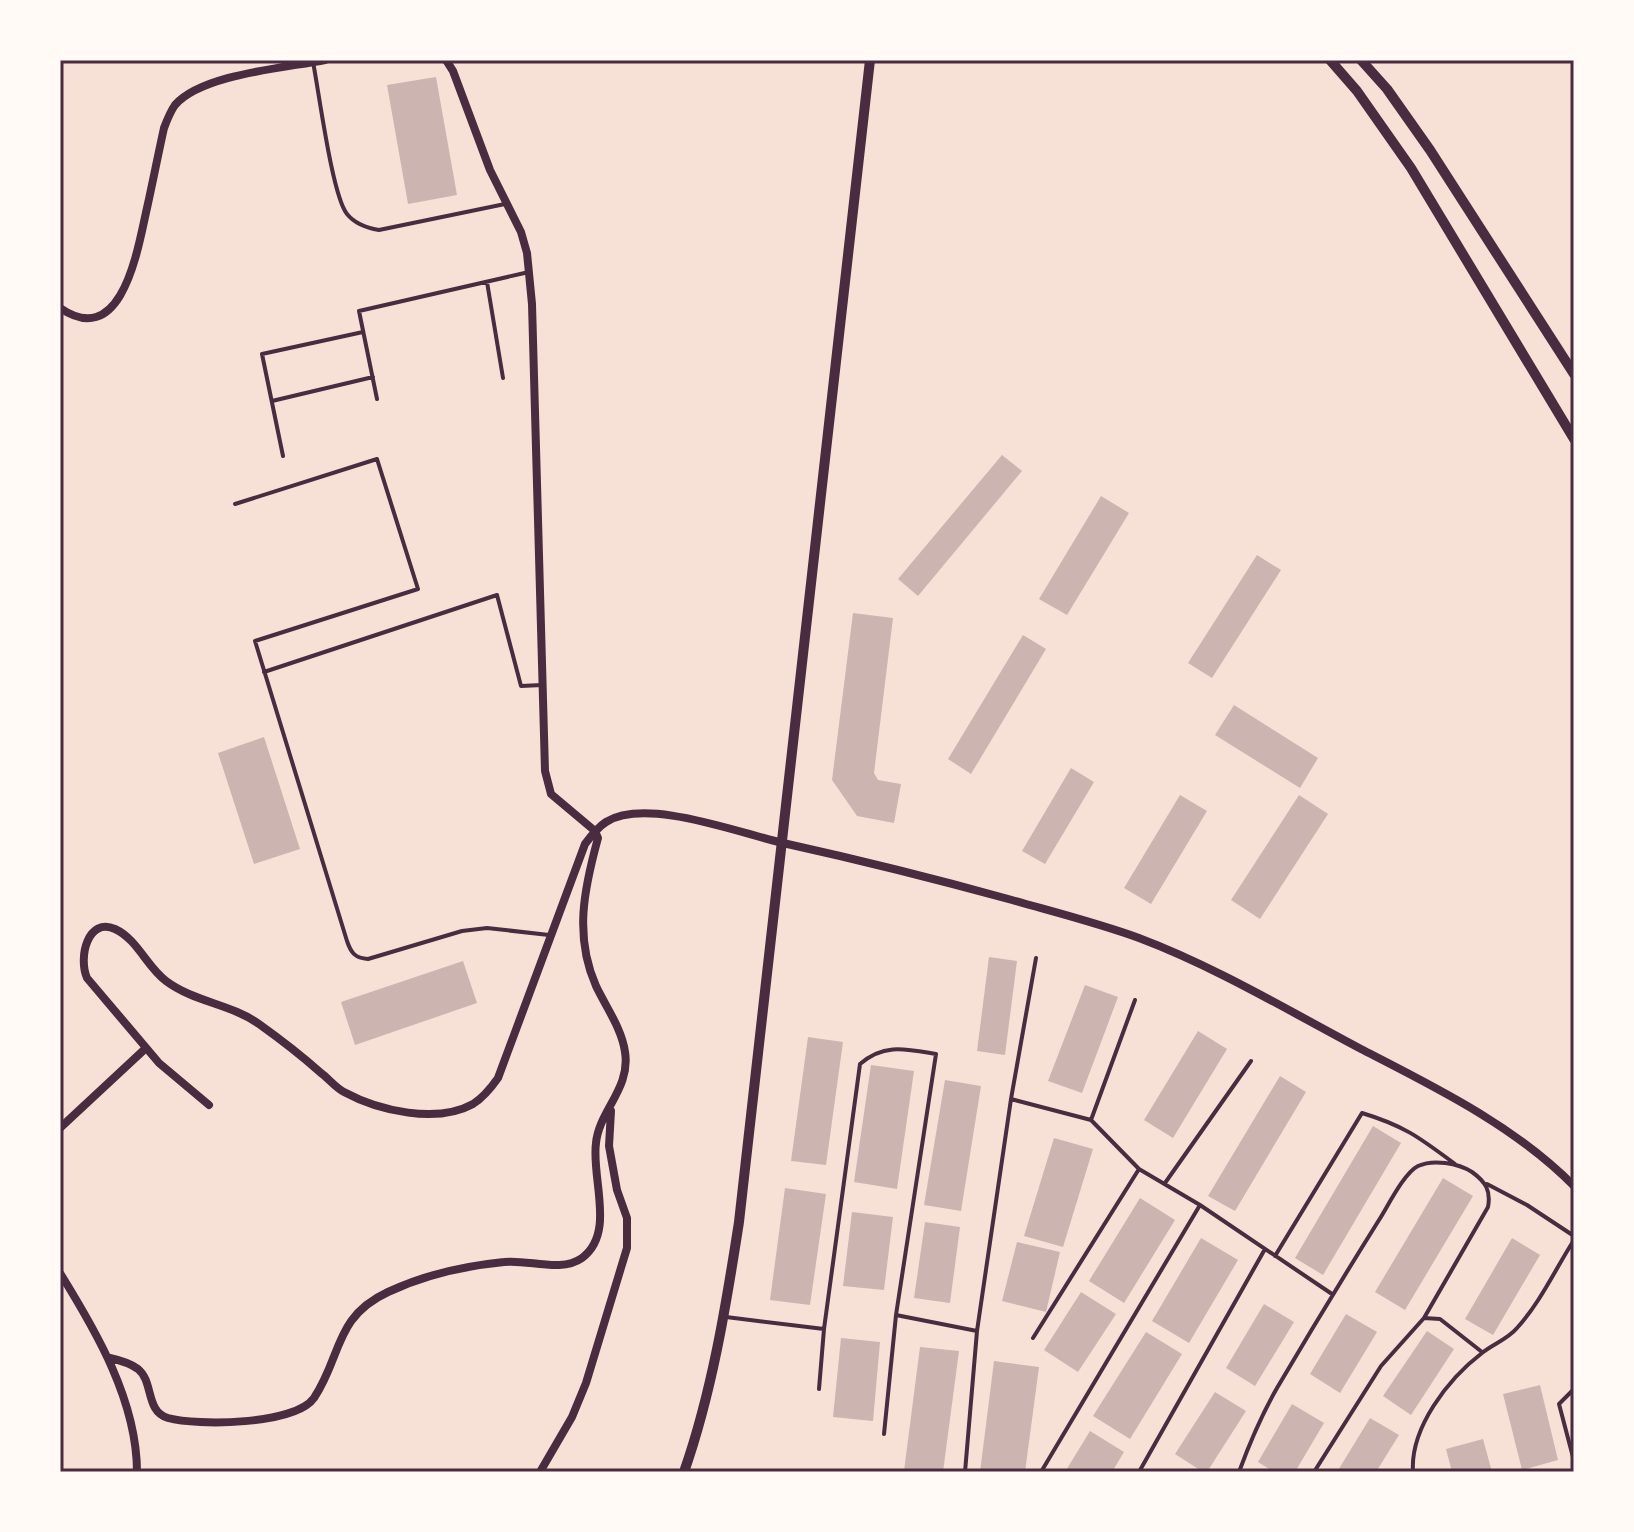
<svg xmlns="http://www.w3.org/2000/svg" width="1634" height="1532" viewBox="0 0 1634 1532" font-family="'Varela Round',sans-serif">
<style>
.building{fill:#ccb4b1}
.lines{fill:none;stroke-linecap:round;stroke-linejoin:round}
.service{stroke:#4a2c40;stroke-width:4}
.minor{stroke:#4a2c40;stroke-width:8}
.tertiary{stroke:#4a2c40;stroke-width:10}
.neatline{fill:none;stroke:#4a2c40;stroke-width:3}
</style>
<rect width="100%" height="100%" fill="#f7e1d7"/>
<!-- building -->
<path class="building" d="M436,77L457,195L408,204L387,85Z
M1002,455L1022,471L918,596L898,579Z
M1101,496L1129,513L1067,615L1039,599Z
M1257,555L1281,570L1212,678L1188,663Z
M853,613L893,618L874,773L878,780L901,784L894,823L857,816L832,780Z
M1023,635L1046,649L971,774L948,759Z
M1234,705L1318,758L1300,788L1215,735Z
M264,737L300,849L254,864L218,753Z
M1071,768L1094,782L1045,864L1022,851Z
M1180,795L1207,811L1151,904L1124,888Z
M1299,795L1328,814L1260,919L1231,900Z
M989,957L1017,961L1005,1055L977,1051Z
M463,961L477,1003L355,1045L341,1002Z
M1085,985L1118,997L1082,1093L1048,1081Z
M1198,1031L1227,1049L1173,1138L1144,1120Z
M808,1037L843,1042L826,1165L791,1161Z
M871,1065L914,1071L897,1189L854,1182Z
M1280,1076L1306,1092L1235,1211L1208,1196Z
M945,1080L981,1086L961,1211L924,1205Z
M1373,1126L1401,1143L1323,1275L1295,1258Z
M1054,1138L1093,1149L1063,1247L1024,1236Z
M1443,1178L1473,1196L1405,1310L1375,1292Z
M785,1188L826,1194L810,1305L770,1300Z
M1140,1198L1175,1220L1124,1303L1089,1281Z
M852,1212L893,1217L884,1290L843,1286Z
M925,1222L960,1227L950,1303L914,1298Z
M1201,1238L1238,1260L1189,1343L1152,1321Z
M1512,1238L1540,1255L1493,1335L1465,1319Z
M1017,1242L1060,1252L1046,1312L1002,1301Z
M1081,1292L1116,1314L1078,1372L1044,1350Z
M1264,1304L1294,1322L1255,1386L1226,1368Z
M1346,1314L1377,1332L1340,1393L1310,1374Z
M1427,1331L1454,1349L1411,1415L1383,1396Z
M1146,1332L1182,1354L1130,1439L1093,1416Z
M841,1338L880,1342L873,1421L833,1417Z
M920,1347L959,1351L943,1472L904,1471Z
M994,1361L1039,1367L1025,1472H980Z
M1540,1385L1558,1460L1522,1470L1503,1394Z
M1215,1392L1246,1411L1207,1472H1203L1175,1454Z
M1292,1404L1324,1423L1295,1472H1274L1258,1462Z
M1370,1418L1399,1435L1376,1472H1337Z
M1090,1431L1124,1452L1112,1472H1065Z
M1483,1439L1492,1472H1452L1446,1449Z"/>
<g class="lines">
<!-- service -->
<path class="service" d="M313,62C319,92 332,195 347,214C355,224 367,228 379,230L505,204
M487,282L503,378
M377,399L359,311L529,272
M272,401L373,377
M283,456L262,354L363,332
M235,504L377,459L418,589L255,641L347,941C351,953 355,958 368,959L462,931L487,928L549,935
M264,672L497,595L521,686L542,685
M1011,1099L1036,958
M1091,1120L1135,1000
M1165,1183L1251,1061
M1487,1184L1527,1205L1574,1236
M1275,1256L1362,1113C1405,1126 1420,1138 1455,1164
M726,1317L824,1329L860,1064C884,1043 906,1049 936,1054L896,1315L977,1331L1011,1099L1091,1120L1139,1169L1200,1205L1332,1294
M1033,1338L1139,1169
M819,1389L824,1329
M1574,1389L1559,1404L1574,1461
M884,1434L896,1315
M965,1472L977,1331
M1041,1472L1200,1205
M1139,1472L1265,1249
M1239,1472C1250,1442 1261,1416 1277,1388C1310,1332 1344,1276 1379,1220C1388,1206 1404,1173 1418,1166C1433,1159 1458,1163 1472,1172C1486,1182 1491,1191 1488,1207L1424,1318
M1314,1472L1381,1366L1424,1318L1440,1319L1482,1352
M1413,1472C1410,1428 1448,1379 1482,1353C1493,1344 1508,1339 1517,1328C1540,1303 1556,1268 1574,1240"/>
<!-- minor -->
<path class="minor" d="M60,308C123,351 138,247 147,208C153,181 158,155 164,128C167,120 170,112 175,105C202,74 285,68 325,60
M209,1105L159,1063L87,978C78,957 88,917 115,929C137,939 147,967 166,981C194,1002 231,1004 259,1024C280,1039 302,1056 321,1073C329,1079 336,1088 344,1092C379,1111 437,1124 473,1104C484,1097 491,1088 498,1078L585,844C591,836 598,827 606,822C646,797 739,833 783,843C860,860 936,879 1012,900C1054,912 1098,923 1139,938C1216,967 1289,1011 1361,1049C1435,1087 1515,1126 1574,1186
M60,1128L146,1048
M60,1273C96,1331 137,1401 137,1472
M110,1358C119,1360 130,1363 138,1369C154,1382 145,1411 168,1418C197,1426 295,1425 314,1398C342,1356 334,1317 388,1292C424,1275 464,1266 504,1262C528,1259 561,1273 582,1258C616,1233 591,1178 596,1143C599,1111 631,1088 625,1052C622,1029 606,1007 596,986C574,936 584,889 598,838L595,831L551,794L545,771L532,304L527,253L521,232L490,170L453,71L446,60
M540,1472L572,1417L586,1383L627,1248V1218L617,1190L609,1146L611,1111"/>
<!-- tertiary -->
<path class="tertiary" d="M1330,60L1357,91L1411,168L1574,439
M1361,60L1387,89L1430,150L1574,374
M684,1472C712,1392 726,1306 739,1222L870,60"/>
</g>
<!-- border -->
<rect width="1634" height="1532" fill="none" stroke="#fffaf5" stroke-width="124"/>
<rect x="62" y="62" width="1510" height="1408" class="neatline"/>
</svg>
